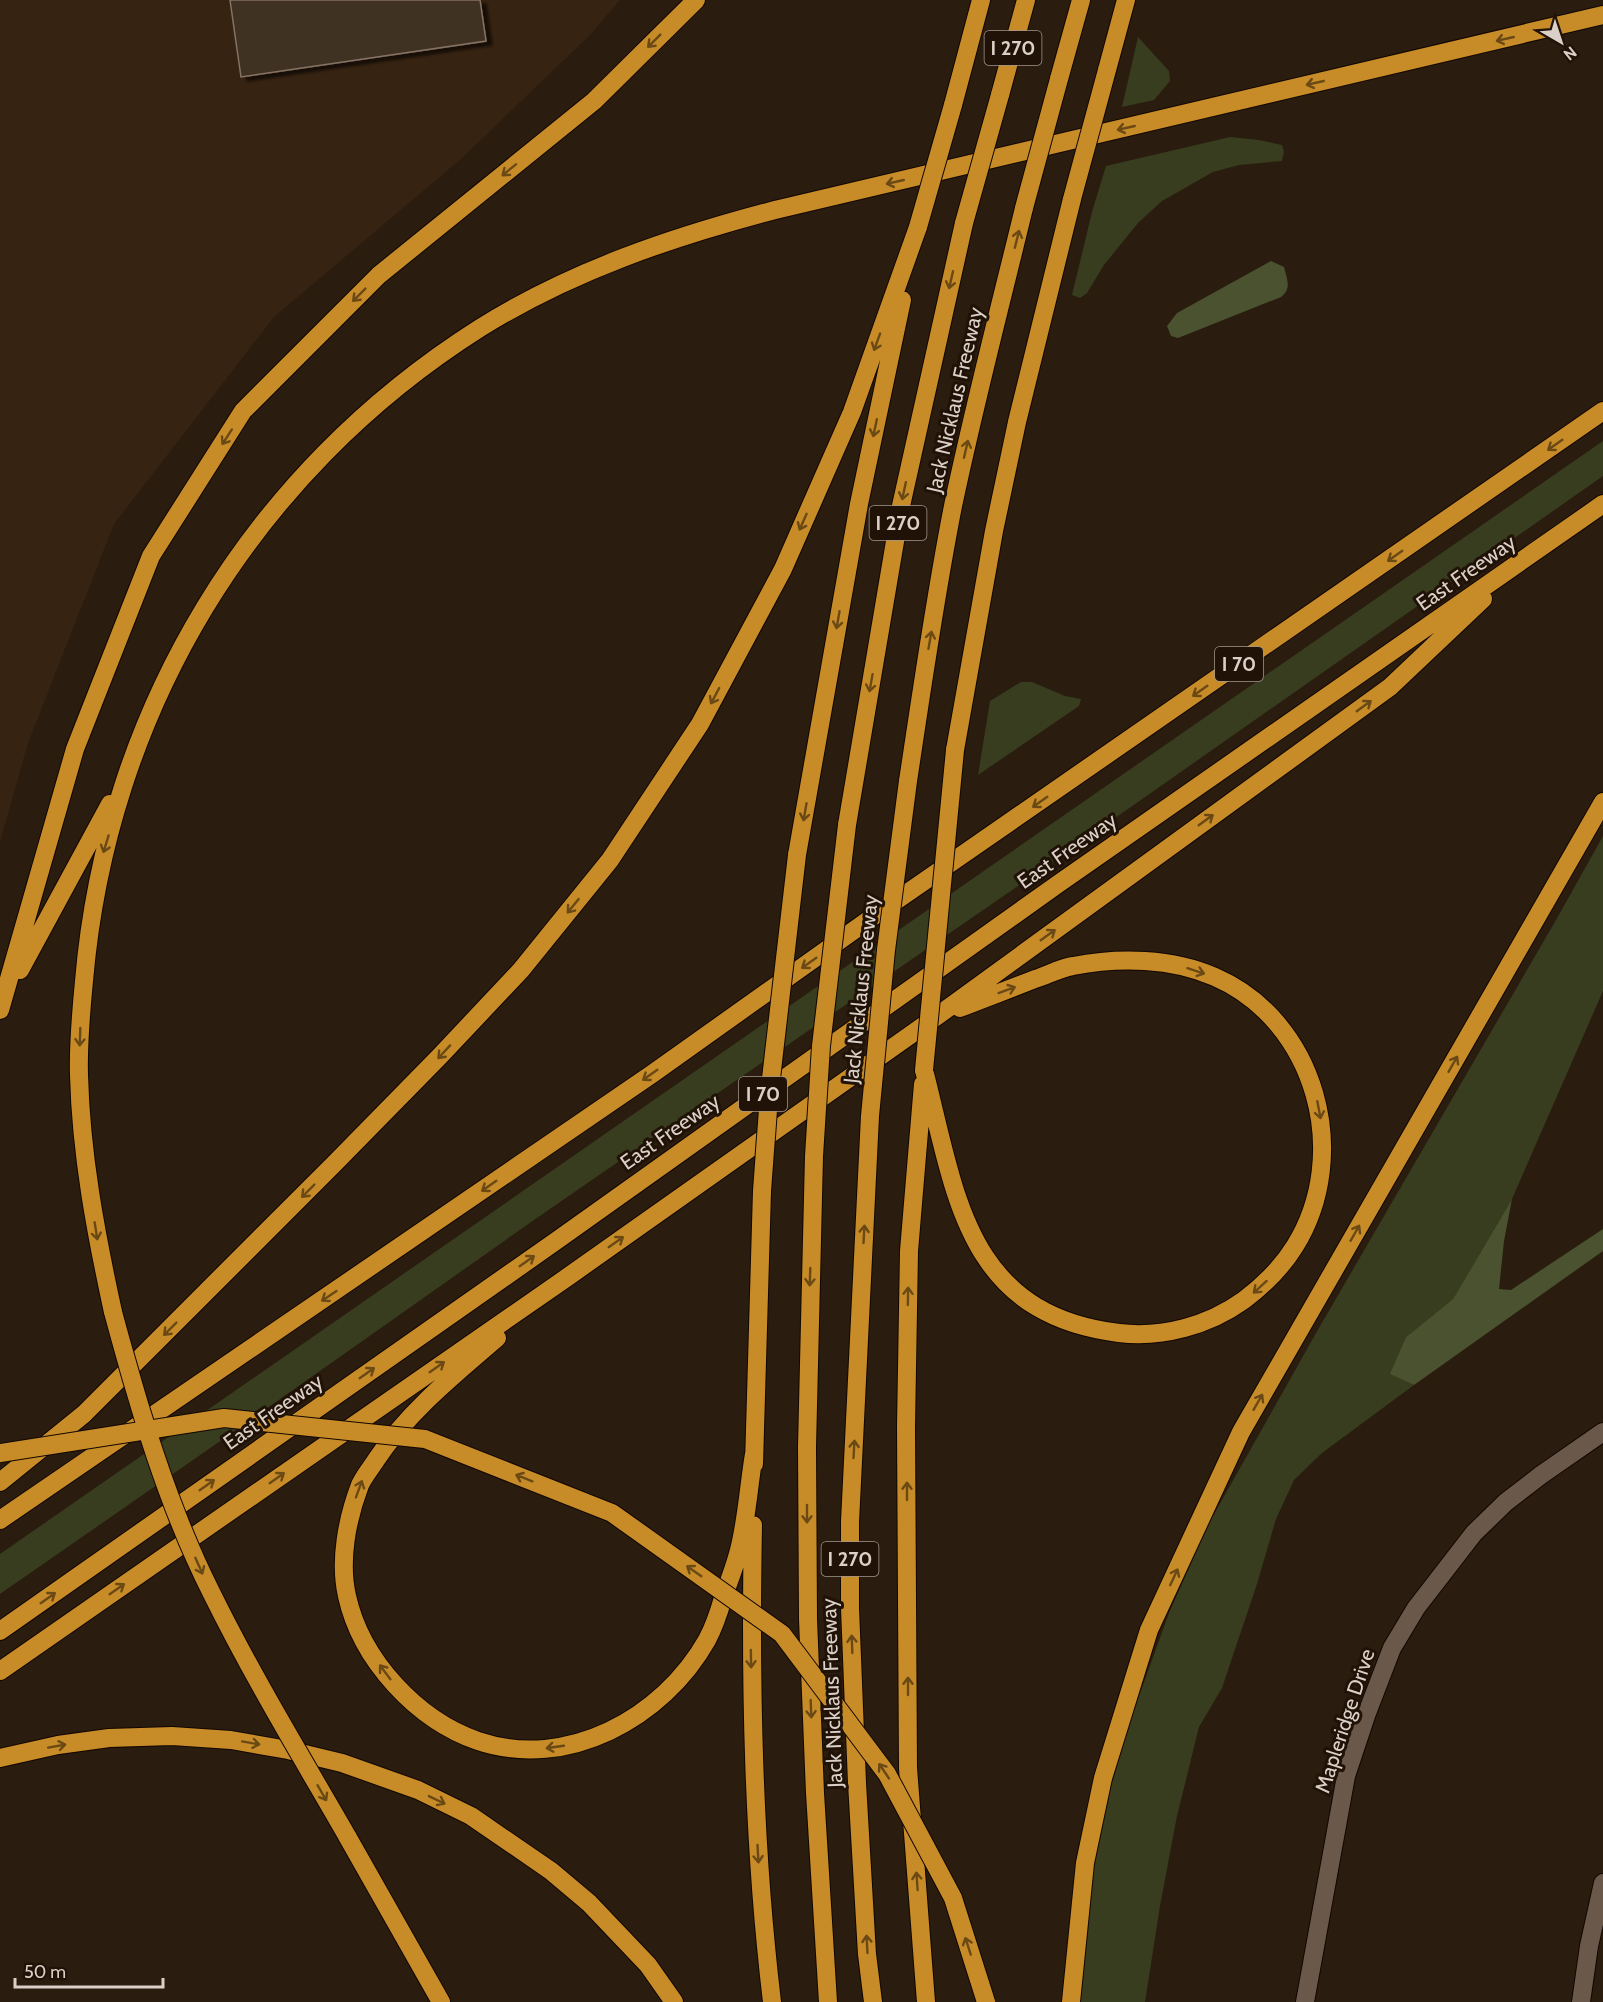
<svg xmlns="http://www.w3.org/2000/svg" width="1603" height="2002" viewBox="0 0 1603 2002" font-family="Cabin,sans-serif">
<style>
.built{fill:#372311}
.green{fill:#373d1e}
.forest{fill:#4b522f}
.building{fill:#3f3022;stroke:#857263;stroke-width:1.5;filter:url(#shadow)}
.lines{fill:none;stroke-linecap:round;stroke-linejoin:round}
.street-casing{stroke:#120600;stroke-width:20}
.highway-casing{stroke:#120600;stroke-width:20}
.street{stroke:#6a594a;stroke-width:18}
.highway{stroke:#c78c28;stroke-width:18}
.highway-bridge-casing{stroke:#120600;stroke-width:20;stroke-linecap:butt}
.highway-bridge{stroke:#c78c28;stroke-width:18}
.oneway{stroke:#6b4915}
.labels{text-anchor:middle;stroke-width:6;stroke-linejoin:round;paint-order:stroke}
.shield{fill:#201206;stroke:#a3978e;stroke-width:1.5}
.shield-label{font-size:20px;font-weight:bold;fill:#dbd0c8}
.street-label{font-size:21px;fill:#dbd0c8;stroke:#201206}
</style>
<defs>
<filter id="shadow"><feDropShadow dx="6" dy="4" stdDeviation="1.5" flood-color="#0009"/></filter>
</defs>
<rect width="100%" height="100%" fill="#2a1c0e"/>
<!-- built -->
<path class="built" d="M0,0H620L590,35L461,159L274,317L114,524L28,743L0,842Z"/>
<!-- green -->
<path class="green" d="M1138,37L1169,71L1170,81L1154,100L1122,107Z
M1230,137L1259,140L1282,145L1284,152L1282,161L1239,165L1213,172L1162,201L1138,223L1104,265L1087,293L1080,298L1072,295L1092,212L1106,166Z
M1603,441V476L1031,877L534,1220L252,1419L0,1594V1554Z
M1021,682H1032L1065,696L1081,699L1079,706L978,775L990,701Z
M1603,836V991L1512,1199L1453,1299L1406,1337L1391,1374L1414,1385L1322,1453L1294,1480L1276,1519L1257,1584L1222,1688L1199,1727L1177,1816L1160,1906L1145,2002H1079L1080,1957L1101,1820L1131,1718L1169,1613L1209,1523L1316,1333L1556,920Z"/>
<!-- forest -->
<path class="forest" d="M1271,261L1284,267C1287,279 1292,289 1281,297L1178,338L1171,336L1167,326L1177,313Z
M1512,1199L1504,1241L1499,1289L1511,1290L1603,1229V1251L1414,1385L1390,1374L1406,1337L1453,1299Z"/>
<!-- building -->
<path class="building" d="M230,0H480L486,41L241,77Z"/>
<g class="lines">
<defs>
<path id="street" d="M1305,2002L1346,1776L1367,1713L1392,1648L1416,1608L1474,1533L1506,1502L1541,1475L1603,1432
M1581,2002L1589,1946L1603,1883"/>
<path id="highway" d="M1107,70L1126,0
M1059,79L1081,0
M1000,95L1026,0
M953,105L981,0
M955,750L994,531L1017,422L1072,199
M908,781C922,689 935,597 953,506C974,406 1000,307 1024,208
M847,825L901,506L964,223
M797,855L859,504L902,300
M20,970L110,804
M0,1010L75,749L151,556L243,411L379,275L594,101L696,0
M924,1070C956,1194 965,1314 1119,1333C1162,1338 1208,1326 1244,1300C1264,1285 1282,1267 1295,1246C1352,1154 1316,1021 1215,977C1172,958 1119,957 1073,966C1060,968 1048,975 1035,979C1010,989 985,998 960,1008
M923,1084L909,1251L906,1427L908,1768L926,2002
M870,1116L850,1522V1608L857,1783L867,1954L873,2002
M814,1156L807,1447L808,1619L815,1793L828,2002
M113,1312C96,1234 81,1155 79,1075C78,1044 81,1012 84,981C107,711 251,473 480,328C571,271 672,237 775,210L1603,15
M497,1338C454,1375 408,1412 376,1460C371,1468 364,1476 360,1485C347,1519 339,1561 347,1596C361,1660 417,1720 478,1741C567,1771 663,1718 707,1640C714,1627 719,1612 723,1598C729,1581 736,1564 740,1546C747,1516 749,1484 754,1454
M754,1464L762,1191
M0,1482L84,1414L335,1163L440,1056L521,970L610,860L700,724L783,569L852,412L918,227
M0,1520L652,1074L874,916L1603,411
M753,1525C750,1684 753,1843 772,2002
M0,1631L556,1241L1058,884L1603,504
M0,1671L569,1276L933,1019L1390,687L1483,599
M0,1758L58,1745L109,1738L172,1736L231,1740L288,1750L342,1763L418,1790L471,1816L551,1871L589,1903L648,1965L674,2002
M347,1836L441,2002
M1071,2002L1085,1863L1103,1778L1149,1630L1241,1432L1603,802"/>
</defs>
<!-- street casing -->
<use href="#street" class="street-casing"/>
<!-- highway casing -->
<use href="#highway" class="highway-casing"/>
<!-- street -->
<use href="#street" class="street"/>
<!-- highway -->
<use href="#highway" class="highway"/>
<defs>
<path id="highway-bridge" d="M1072,199L1107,70
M1024,208L1059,79
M964,223L1000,95
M918,227L953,105
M924,1070L955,750
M870,1116L886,950L908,781
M814,1156L821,1046L847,825
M762,1191L769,1096L797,855
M113,1312C139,1408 167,1505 212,1594C253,1677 301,1756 347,1836
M0,1453L224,1418L425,1439L612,1513L782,1634L887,1774L953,1898L986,2002"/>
</defs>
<!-- highway-bridge casing -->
<use href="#highway-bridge" class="highway-bridge-casing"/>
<!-- highway-bridge -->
<use href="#highway-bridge" class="highway-bridge"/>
</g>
<!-- one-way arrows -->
<defs><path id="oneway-shaft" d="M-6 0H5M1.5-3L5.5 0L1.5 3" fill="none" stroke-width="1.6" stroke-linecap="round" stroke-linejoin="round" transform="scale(1.5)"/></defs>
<g class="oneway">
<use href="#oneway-shaft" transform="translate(1505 39) rotate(167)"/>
<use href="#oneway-shaft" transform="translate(654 41) rotate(135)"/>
<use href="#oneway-shaft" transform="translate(1315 83) rotate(167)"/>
<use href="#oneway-shaft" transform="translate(1126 128) rotate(167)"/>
<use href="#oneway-shaft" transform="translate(509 170) rotate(141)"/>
<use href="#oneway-shaft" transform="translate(895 182) rotate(167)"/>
<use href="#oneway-shaft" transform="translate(1017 239) rotate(-76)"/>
<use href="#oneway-shaft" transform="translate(951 280) rotate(103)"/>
<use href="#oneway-shaft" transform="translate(359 295) rotate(135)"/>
<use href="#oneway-shaft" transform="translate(877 342) rotate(110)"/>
<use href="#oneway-shaft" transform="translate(875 428) rotate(102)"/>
<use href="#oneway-shaft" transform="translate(227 437) rotate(123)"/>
<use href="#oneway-shaft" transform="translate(1555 445) rotate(145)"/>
<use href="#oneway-shaft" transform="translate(966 449) rotate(-77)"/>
<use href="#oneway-shaft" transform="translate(904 491) rotate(102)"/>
<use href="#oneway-shaft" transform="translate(803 522) rotate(114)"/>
<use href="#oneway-shaft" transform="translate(1395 556) rotate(145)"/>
<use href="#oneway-shaft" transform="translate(838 620) rotate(100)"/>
<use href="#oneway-shaft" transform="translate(930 640) rotate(-80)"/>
<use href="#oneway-shaft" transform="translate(871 683) rotate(100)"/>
<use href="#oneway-shaft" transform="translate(1200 691) rotate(145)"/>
<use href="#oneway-shaft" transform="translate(715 696) rotate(118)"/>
<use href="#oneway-shaft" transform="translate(1364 706) rotate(-36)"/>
<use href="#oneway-shaft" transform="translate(1040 802) rotate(145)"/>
<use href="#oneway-shaft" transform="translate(805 812) rotate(100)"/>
<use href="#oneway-shaft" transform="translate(1206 820) rotate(-36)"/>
<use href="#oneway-shaft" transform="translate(106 844) rotate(107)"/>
<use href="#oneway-shaft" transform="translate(573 906) rotate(129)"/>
<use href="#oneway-shaft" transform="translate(1048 935) rotate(-36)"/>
<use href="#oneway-shaft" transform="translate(809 963) rotate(145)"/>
<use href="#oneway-shaft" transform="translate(1196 971) rotate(18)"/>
<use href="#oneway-shaft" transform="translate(1007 990) rotate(-20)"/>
<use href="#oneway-shaft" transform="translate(80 1037) rotate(92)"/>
<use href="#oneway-shaft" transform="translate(444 1052) rotate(133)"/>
<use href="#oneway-shaft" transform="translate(1453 1064) rotate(-60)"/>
<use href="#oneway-shaft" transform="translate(650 1075) rotate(145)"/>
<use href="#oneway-shaft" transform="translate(1319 1110) rotate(79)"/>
<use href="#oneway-shaft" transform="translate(489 1186) rotate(145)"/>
<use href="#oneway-shaft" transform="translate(308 1191) rotate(135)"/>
<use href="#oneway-shaft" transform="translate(96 1231) rotate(81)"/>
<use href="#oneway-shaft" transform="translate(1355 1233) rotate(-60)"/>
<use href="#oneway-shaft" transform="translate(864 1234) rotate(-87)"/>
<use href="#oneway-shaft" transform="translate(616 1242) rotate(-35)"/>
<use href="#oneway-shaft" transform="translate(527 1261) rotate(-35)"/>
<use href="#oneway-shaft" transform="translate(810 1277) rotate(92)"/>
<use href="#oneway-shaft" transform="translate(1260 1287) rotate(138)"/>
<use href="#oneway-shaft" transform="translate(329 1296) rotate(146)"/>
<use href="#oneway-shaft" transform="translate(908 1296) rotate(-89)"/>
<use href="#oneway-shaft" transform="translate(170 1329) rotate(135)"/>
<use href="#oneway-shaft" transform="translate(437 1367) rotate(-35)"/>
<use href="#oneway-shaft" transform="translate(367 1373) rotate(-35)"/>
<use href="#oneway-shaft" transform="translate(1258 1402) rotate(-60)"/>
<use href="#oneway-shaft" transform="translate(854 1449) rotate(-87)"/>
<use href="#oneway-shaft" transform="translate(277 1478) rotate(-35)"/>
<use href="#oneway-shaft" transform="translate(524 1478) rotate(-158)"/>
<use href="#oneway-shaft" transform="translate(207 1485) rotate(-35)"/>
<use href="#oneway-shaft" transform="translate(359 1489) rotate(-70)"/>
<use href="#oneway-shaft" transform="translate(907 1491) rotate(-90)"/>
<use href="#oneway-shaft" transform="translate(807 1514) rotate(90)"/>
<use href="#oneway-shaft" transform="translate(199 1566) rotate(66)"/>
<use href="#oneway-shaft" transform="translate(694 1571) rotate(-145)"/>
<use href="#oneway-shaft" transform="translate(1174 1577) rotate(-65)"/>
<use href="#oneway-shaft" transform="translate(117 1589) rotate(-35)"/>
<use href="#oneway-shaft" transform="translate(48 1598) rotate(-35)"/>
<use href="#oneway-shaft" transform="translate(852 1644) rotate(-92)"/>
<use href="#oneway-shaft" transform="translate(751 1659) rotate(89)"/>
<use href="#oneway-shaft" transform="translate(385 1672) rotate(-127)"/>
<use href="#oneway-shaft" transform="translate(908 1686) rotate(-90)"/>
<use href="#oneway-shaft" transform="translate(811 1709) rotate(88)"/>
<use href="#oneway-shaft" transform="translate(251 1743) rotate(10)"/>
<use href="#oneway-shaft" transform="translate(57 1746) rotate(-10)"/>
<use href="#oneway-shaft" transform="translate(555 1747) rotate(172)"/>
<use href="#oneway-shaft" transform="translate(884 1771) rotate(-124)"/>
<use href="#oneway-shaft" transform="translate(322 1793) rotate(60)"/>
<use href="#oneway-shaft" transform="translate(437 1800) rotate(26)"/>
<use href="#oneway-shaft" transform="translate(758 1854) rotate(87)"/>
<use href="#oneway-shaft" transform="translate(917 1881) rotate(-94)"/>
<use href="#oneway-shaft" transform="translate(867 1944) rotate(-93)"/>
<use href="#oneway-shaft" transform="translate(968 1946) rotate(-108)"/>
</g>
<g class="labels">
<!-- shield labels -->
<g class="shield">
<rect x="984.5" y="31" width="57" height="34" rx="4.5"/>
<rect x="869.5" y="506" width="57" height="34" rx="4.5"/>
<rect x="1215" y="647" width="48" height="34" rx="4.5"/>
<rect x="739" y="1077" width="48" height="34" rx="4.5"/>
<rect x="821.5" y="1542" width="57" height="34" rx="4.5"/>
</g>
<g class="shield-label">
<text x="1013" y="55">I 270</text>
<text x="898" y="530">I 270</text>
<text x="1239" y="671">I 70</text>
<text x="763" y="1101">I 70</text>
<text x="850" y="1566">I 270</text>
</g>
<!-- street labels -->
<g class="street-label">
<text transform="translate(955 400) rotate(-77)" y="7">Jack Nicklaus Freeway</text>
<text transform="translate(1466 573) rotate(-35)" y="7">East Freeway</text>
<text transform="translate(1067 851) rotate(-35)" y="7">East Freeway</text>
<text transform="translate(861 989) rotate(-84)" y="7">Jack Nicklaus Freeway</text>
<text transform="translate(670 1132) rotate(-35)" y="7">East Freeway</text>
<text transform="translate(273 1412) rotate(-35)" y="7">East Freeway</text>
<text transform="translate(832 1693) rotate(-92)" y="7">Jack Nicklaus Freeway</text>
<text transform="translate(1345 1721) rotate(-72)" y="7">Mapleridge Drive</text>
</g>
</g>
<!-- north arrow -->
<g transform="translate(1561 42) rotate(141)" stroke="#201206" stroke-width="4.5" paint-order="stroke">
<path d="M0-4.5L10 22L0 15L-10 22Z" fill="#dbd0c8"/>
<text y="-9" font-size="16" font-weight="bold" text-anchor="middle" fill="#dbd0c8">N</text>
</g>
<!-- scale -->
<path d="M15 1978v9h148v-9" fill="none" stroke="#dbd0c8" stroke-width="3"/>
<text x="24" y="1978" font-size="18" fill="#dbd0c8" stroke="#201206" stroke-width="4.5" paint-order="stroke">50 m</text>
</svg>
